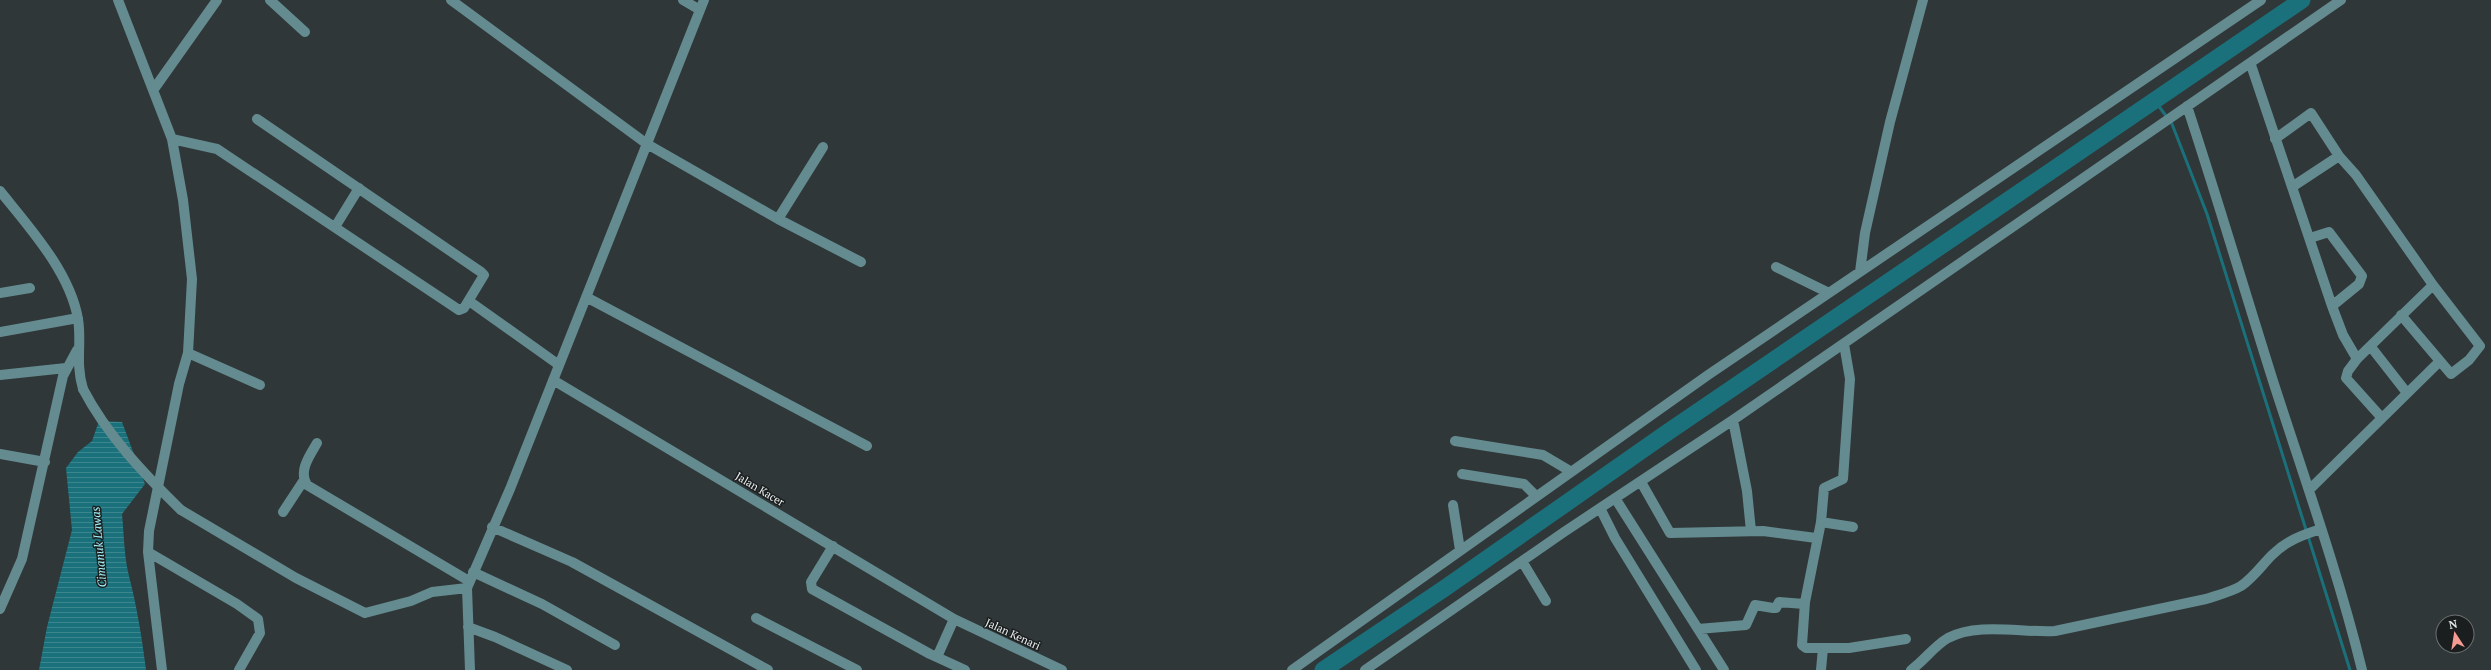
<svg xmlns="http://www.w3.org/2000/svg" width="2491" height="670" viewBox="0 0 2491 670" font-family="'PT Serif',serif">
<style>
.water{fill:url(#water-rules)}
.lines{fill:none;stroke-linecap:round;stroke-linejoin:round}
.stream{stroke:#1b717b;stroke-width:3}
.river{stroke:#1b717b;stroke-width:17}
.minor{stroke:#648b90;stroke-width:10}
.minor-bridge{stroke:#648b90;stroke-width:10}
.labels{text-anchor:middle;stroke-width:3;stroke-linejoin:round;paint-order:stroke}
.street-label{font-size:11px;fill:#e8eded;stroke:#1b1e1e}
.water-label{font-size:12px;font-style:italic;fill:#a2f0fa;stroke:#1b1e1e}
</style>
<defs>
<pattern id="water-rules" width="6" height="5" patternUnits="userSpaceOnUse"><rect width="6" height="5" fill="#1b717b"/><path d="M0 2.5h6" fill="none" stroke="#3c868e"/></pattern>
</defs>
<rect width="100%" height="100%" fill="#303738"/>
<!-- water -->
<path class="water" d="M99,421L122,422L145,484L122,514C124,534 124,556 129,576C137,607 142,638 146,670H39L47,627L72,530L66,468L78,452L92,441Z"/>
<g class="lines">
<!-- stream -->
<path class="stream" d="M2155,101L2172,124L2207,214L2350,670"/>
<!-- river -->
<path class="river" d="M1323,670L1445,588L1668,432L2302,0"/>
<!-- minor -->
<path class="minor" d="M118,0L172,139L183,200L192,279L188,353L179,384L149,531L148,552L162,670
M270,0L305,32
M451,0L647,144L778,219L861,262
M683,0L700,10
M2251,65L2332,306L2343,335L2357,359L2433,285L2356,175L2339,156L2292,187
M154,89L217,0
M2187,106C2217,197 2244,289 2273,381C2304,477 2338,572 2362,670
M172,139L217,149L459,310L464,308L484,275L481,272L257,119
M2275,139L2311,113L2339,156
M0,191C29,227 70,272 78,319C82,343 75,362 83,389
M778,219L823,147
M335,227L359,188
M2310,238L2329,232L2362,276L2359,284L2332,306
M1776,267L1829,293
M1860,272L1865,233L1890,122L1923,0
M0,293L30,288
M586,297L867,446
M469,301L559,365
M2401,315L2451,374L2469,360L2480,346L2433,285
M0,332L78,318
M1844,344L1850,379L1843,479L1824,488L1821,522L1805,602L1802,645L1806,648H1849L1906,639
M2371,347L2407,393
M188,353L260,385
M2357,359L2348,371L2346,378L2381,417
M0,375L66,368
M553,380L954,619L1062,670
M1733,420L1747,491L1751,531
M1455,441L1543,455L1570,471
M317,443C310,455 298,471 307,485L469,581
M0,454L45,462
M1462,474L1524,484L1535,495
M1641,482L1670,533L1763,531L1816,538
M2310,489L2439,362
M1615,498L1724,670
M1453,505L1460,550
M1600,508L1615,538L1696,670
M181,510L296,578L365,613L411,601L432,592L467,588
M283,512L304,480
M1821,522L1853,527
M492,527L572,562L768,670
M833,546L811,582L812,589L930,654L965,670
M148,552L237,604L258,619L260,633L239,670
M1522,561L1546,601
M473,572L542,604L615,645
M0,609L22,559L63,376L77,350
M756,618L857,670
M468,627L495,637L567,670
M1698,629L1746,625L1755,605L1773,608H1776L1779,602L1804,604
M937,657L954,619
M470,670L467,588L510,489L704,0
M1292,670L1708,375L2261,0
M1365,670L1564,532L1733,420L2341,0
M1821,670L1823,648
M1911,670C1924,661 1934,646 1948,638C1978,622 2022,633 2055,631L2206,599C2218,595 2231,592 2241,586C2253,578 2262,565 2272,555C2286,541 2302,535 2321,529"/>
<!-- minor-bridge -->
<path class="minor-bridge" d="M83,389C107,435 144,474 181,510"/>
</g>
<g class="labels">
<!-- street labels -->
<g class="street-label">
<text transform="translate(760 489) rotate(31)" y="4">Jalan Kacer</text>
<text transform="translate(1013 634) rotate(25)" y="4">Jalan Kenari</text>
</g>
<!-- water labels -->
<g class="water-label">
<text transform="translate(99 547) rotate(-95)" y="4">Cimanuk Lawas</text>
</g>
</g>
<!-- north arrow -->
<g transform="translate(2455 634) rotate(348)"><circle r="19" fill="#1b1e1e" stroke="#6d7171"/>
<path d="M0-3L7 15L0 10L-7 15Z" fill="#f59c92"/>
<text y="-6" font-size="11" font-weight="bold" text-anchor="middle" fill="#e8eded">N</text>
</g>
</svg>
